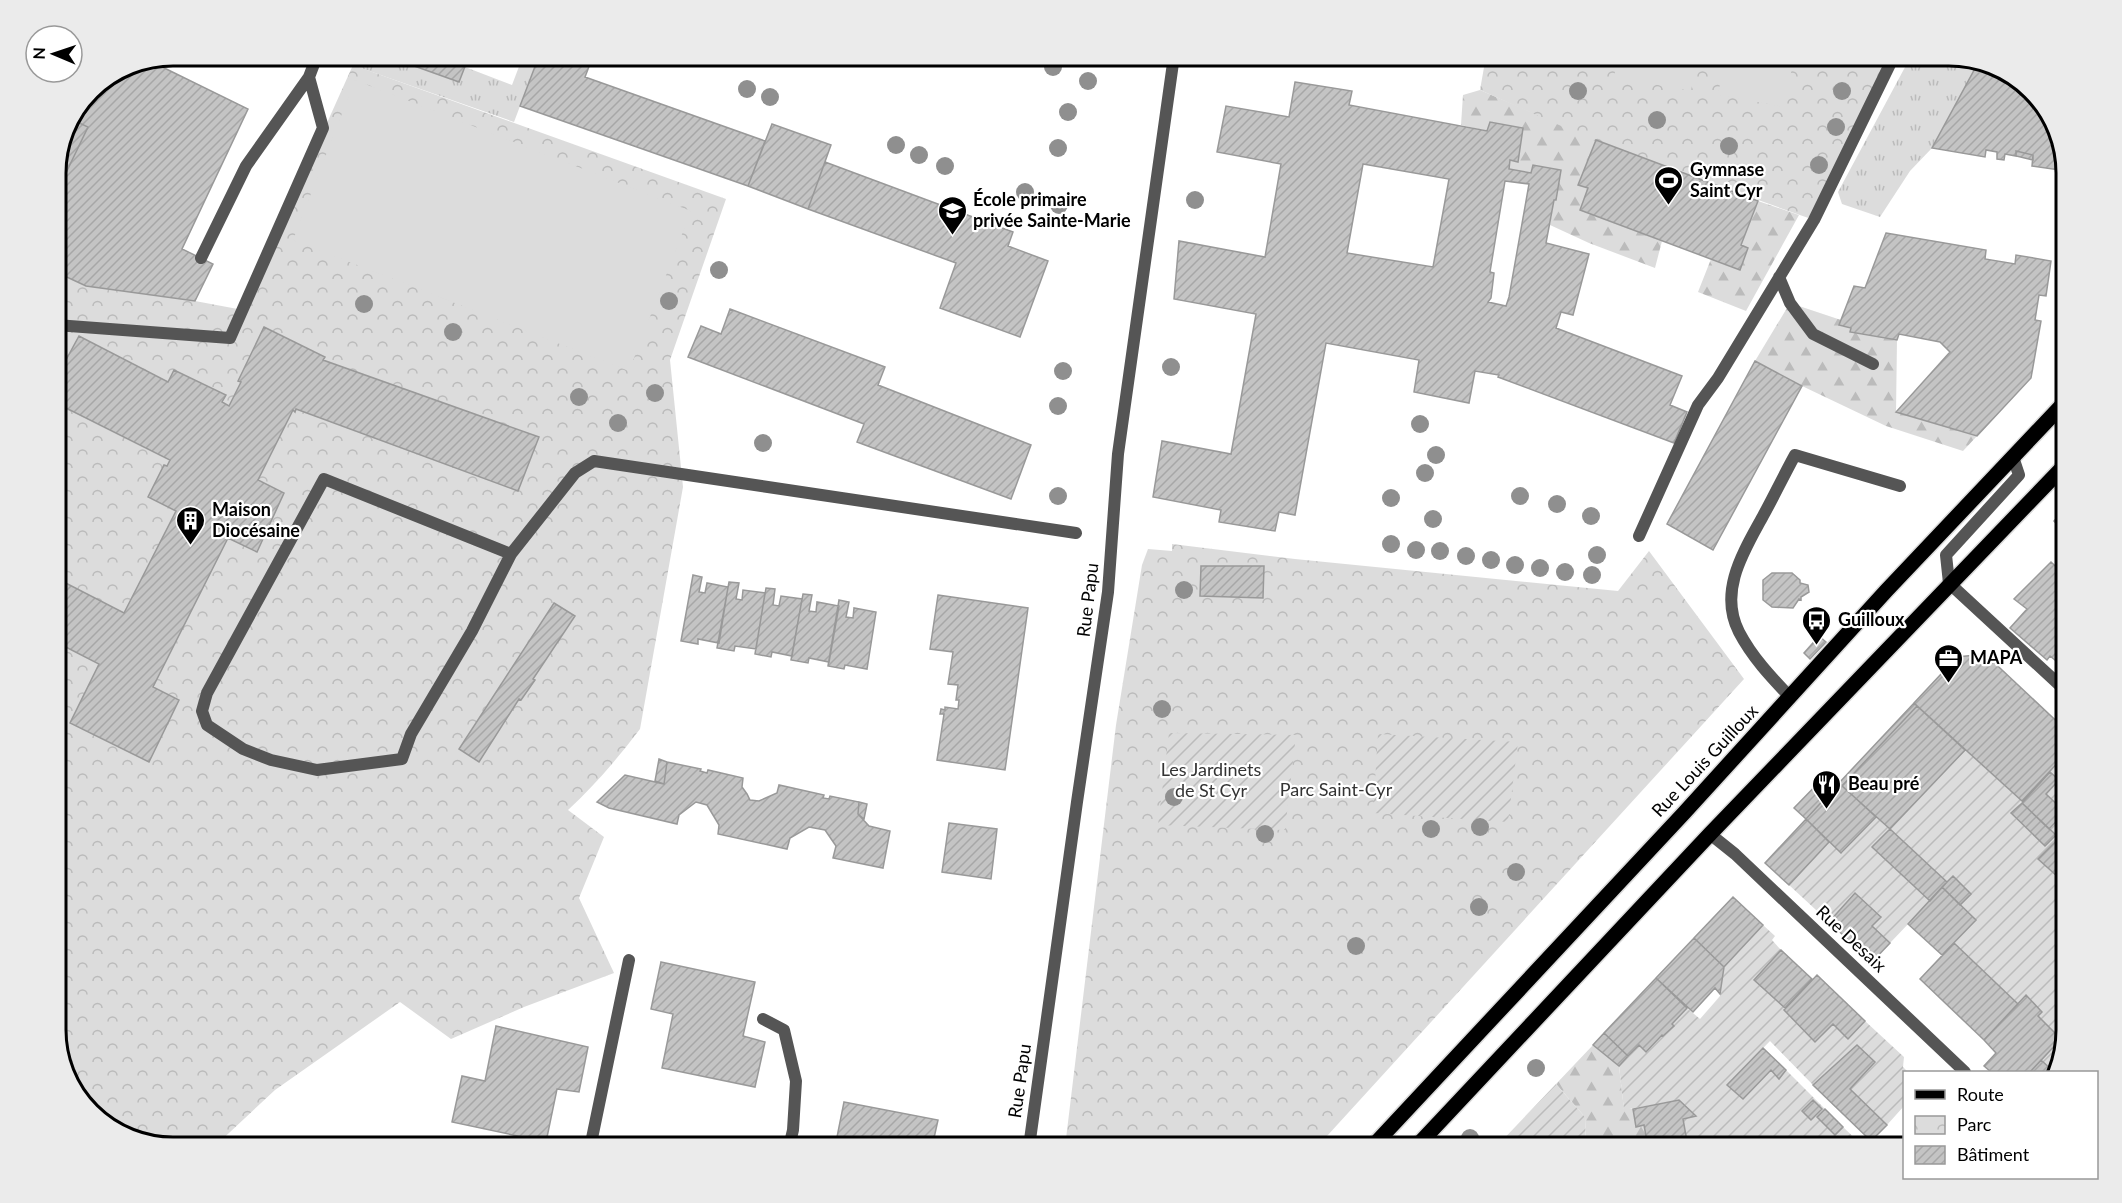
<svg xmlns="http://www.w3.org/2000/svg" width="2122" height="1203" viewBox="0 0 2122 1203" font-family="Lato,sans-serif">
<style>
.grass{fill:url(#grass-tufts)}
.forest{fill:url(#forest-firs)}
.park{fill:url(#park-crowns)}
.garden{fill:url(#garden-furrows)}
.pitch{fill:#dcdcdc}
.building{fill:url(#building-hatch);stroke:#999;stroke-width:1.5;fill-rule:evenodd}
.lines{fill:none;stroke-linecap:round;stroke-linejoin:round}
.primary-casing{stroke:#dbdbdb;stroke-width:18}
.service{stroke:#555;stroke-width:12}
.minor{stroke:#555;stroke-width:12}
.primary{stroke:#000;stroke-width:15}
.tree{fill:#8f8f8f}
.labels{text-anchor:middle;stroke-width:4.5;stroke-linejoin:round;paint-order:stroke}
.poi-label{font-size:18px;font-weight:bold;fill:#000;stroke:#fff;text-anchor:start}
.street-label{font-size:18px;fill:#000;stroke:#fff}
.park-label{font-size:18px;fill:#333;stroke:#fff}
.rim{fill:none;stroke:#000;stroke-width:3}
</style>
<defs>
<pattern id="grass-tufts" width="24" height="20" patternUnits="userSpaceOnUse" patternTransform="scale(1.5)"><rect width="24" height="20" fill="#dcdcdc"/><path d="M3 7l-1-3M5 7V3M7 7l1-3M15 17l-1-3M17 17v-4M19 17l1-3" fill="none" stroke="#bbb"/></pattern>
<pattern id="forest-firs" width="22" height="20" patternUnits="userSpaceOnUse" patternTransform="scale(1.5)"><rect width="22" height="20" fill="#dcdcdc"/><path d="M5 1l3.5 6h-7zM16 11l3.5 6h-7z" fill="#bbb"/></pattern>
<pattern id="park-crowns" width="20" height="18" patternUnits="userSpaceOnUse" patternTransform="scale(1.5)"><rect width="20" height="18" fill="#dcdcdc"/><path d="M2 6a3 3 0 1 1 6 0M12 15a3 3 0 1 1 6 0" fill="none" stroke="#bbb"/></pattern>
<pattern id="garden-furrows" width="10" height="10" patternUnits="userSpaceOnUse" patternTransform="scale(1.5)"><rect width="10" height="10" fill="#dcdcdc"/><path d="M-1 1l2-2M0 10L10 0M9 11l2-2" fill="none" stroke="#bbb"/></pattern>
<pattern id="building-hatch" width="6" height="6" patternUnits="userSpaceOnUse" patternTransform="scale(1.5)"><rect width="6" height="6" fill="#c4c4c4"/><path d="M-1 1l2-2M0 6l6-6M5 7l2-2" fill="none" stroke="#a7a7a7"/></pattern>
</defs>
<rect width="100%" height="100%" fill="#fff"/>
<!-- grass -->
<path class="grass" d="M337,56H393V58L459,82L465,67L512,85L523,56H539L514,122L335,59Z
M1911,56H1949L1978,63L1932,148L1910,171L1880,217L1842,204L1838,192Z"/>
<!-- forest -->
<path class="forest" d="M1480,90L1596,140L1579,184L1588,188L1580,210L1662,241L1655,268L1589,243L1550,225L1554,200H1556L1561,170L1533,165L1531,173L1509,169L1510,160L1518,161L1523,128L1490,122L1487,131L1461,125L1463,95Z
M1758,201L1799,215L1746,311L1698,292L1711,259L1740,270L1741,245Z
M1790,303L1841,320L1839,325L1851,328L1850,332L1897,340L1896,412L1977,436L1963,451L1886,426L1802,386L1755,361Z
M1593,1045L1619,1066L1624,1109H1633L1636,1126L1644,1125L1648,1147H1586L1585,1117L1556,1084Z"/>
<!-- park -->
<path class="park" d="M1486,56H1894L1814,220L1604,145L1480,90Z
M353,65L726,199L670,360L683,487L640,729C618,758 595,785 568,810L604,837L579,898L614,973L524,1007L451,1039L400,1002L275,1090L214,1147H173L115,1132L71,1089L56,1037V272L86,286L195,301L243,310Z
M1172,544L1295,559L1618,591L1649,551L1744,679L1317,1147H1065L1116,725L1142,565L1148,549L1172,551Z"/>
<!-- garden -->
<path class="garden" d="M1169,733L1296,735L1285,830L1158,825Z
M1378,734L1518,742L1508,822L1373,813Z
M1965,750L2022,801L2011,814L2045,846L2056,835L2049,829L2065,812L2046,794L2059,780L2050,772L2058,764L2066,772V845L2058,838L2039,859L2058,876L2066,868V1030L2055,1072L2041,1060L2061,1039L2038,1016L2042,1012L2026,996L2018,1004L1954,943L1976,920L1960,905L1971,894L1953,877L1947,882L1890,829L1872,847L1930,901L1890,943L1872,926L1881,916L1856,893L1829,922L1789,885L1829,842L1842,853L1876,817L1890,829Z
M1763,925L1775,936L1772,940L1781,950L1755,980L1785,1008L1784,1010L1833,1024L1848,1039L1865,1021L1904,1057L1903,1067L1908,1072H1904V1106L1887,1125L1850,1089L1875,1062L1857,1046L1813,1085L1770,1041L1727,1085L1743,1099L1771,1070L1779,1078L1786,1070L1825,1109L1817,1117L1835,1135L1843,1127L1864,1147H1744L1733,1137L1723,1147H1688L1683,1119L1696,1116L1679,1100L1624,1110L1619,1066L1639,1045L1646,1051L1662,1035L1663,1036L1674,1026L1672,1024L1687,1008L1700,1019L1721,995L1720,994L1724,967Z
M1556,1084L1585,1117L1586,1147H1496Z"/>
<!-- pitch -->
<path class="pitch" d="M1618,56H1697L1691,91L1614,77Z
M1725,56H1794L1785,107L1718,95Z
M355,80L691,211L629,371L293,240Z"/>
<!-- building -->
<path class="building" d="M393,56H469L459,82L392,58Z
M539,56H593L585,77L765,141L748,186L520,106Z
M148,60L248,109L182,249L213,264L195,301L86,286L56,272V173L64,177L88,127L75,121L90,90L128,64Z
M1978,63L2007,71L2047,108L2066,166V171L2032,166L2033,155L2016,151V156L2005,154L2004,160L1997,159V152L1986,150L1985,157L1932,148Z
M1295,82L1352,91L1349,105L1487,131L1490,122L1523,128L1518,162L1510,160L1509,169L1531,173L1533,165L1561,170L1556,200H1554L1546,243L1589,254L1573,315L1561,312L1556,328L1682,376L1670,405L1687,412L1674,443L1498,377L1499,375L1475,371L1469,403L1414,392L1419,360L1326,343L1295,515L1279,512L1275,531L1219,522L1221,510L1153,497L1162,441L1231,454L1256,314L1174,299L1179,241L1265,257L1281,164L1217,152L1226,106L1289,117ZM1363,164L1449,179L1433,267L1347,253ZM1505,181L1529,184L1509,297L1506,306L1488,302L1491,298L1494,273L1490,272Z
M90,90L75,121L88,127L64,177L56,173V166L67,121Z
M772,124L831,145L808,209L748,186Z
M1596,140L1758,201L1741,245L1748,248L1740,270L1580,210L1588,188L1578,185Z
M2016,151L2033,155V160L2016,156Z
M825,162L1013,232L1008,246L1048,261L1020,337L940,308L956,263L808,209Z
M1886,233L1986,250L1985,259L2015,264L2016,255L2051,261L2046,296L2039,295L2035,320L2041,321L2031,378L1977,436L1896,412L1950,352L1940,342L1899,334L1897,340L1850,332L1851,328L1839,325L1854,286L1865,288Z
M730,309L885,367L878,385L1031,445L1011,499L857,442L864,424L688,357L701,326L721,334Z
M264,327L325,357L323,360L539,437L518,491L296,409L295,412L293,410L258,480L284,493L257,552L228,538L153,687L179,700L149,762L70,723L99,664L56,642V578L124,613L176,511L148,497L164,465L167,466L170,460L56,403V352L67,358L79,336L168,382L174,370L226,395L222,402L229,406L241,382L238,381Z
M1755,361L1802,386L1713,550L1667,524Z
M2066,508V521L2060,528L2054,521Z
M2051,562L2066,576V677L2057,668L2061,665L2050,656L2047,660L2010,628L2027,609L2014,599Z
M1201,566H1264L1263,598L1200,596Z
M1772,573H1792L1800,580V583L1808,585L1809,592L1801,597V600L1799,599L1793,608L1772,607L1763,600V580Z
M693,575L702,577L699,592L705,593L707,583L728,587L719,643L698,639V644L681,641Z
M729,582L739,583L736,599L742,600L743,590L765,593L756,649L735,646L734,651L717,648Z
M766,588L775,589L773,605L779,606L781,596L802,599L792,656L772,652L771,657L755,654Z
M803,594L812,595L809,611L816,612L817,602L839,606L829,662L809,658L808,663L791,660Z
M938,595L1028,608L1005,770L937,760L944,714H940L941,709L945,710V707L958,709L959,700H956L958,685L948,684L953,652L930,649Z
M839,600L849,602L846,617L853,618L854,608L876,612L867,669L845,665L844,669L828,666Z
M554,603L575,616L533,679L535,680L521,700L519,699L479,762L459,749Z
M1819,636L1826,642L1810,659L1804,653Z
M1985,654L2066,730V754L2022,801L1914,703L1957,657Z
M1914,703L1917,706L1842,786L1839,783Z
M1917,706L1965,750L1890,829L1842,786Z
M659,759L667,762L664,784L655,781Z
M667,762L701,769L700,771L707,773L708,770L743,778L742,787L747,794L750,800L759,801L777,793L779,785L824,795L823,798L829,799L830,796L859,802L858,814L869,826L890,831L883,868L833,858L836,846L825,830L809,827L790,838L787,849L718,834L719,825L707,805L696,802L679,815L677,824L609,808L597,802L625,775L664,784Z
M2050,772L2059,780L2046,794L2065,812L2049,829L2022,803Z
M1828,773L1839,783L1806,819L1794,808Z
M1839,783L1876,817L1841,853L1806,819Z
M859,802L867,804L864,819L858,814Z
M2022,803L2056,835L2045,846L2011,813Z
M1806,819L1829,842L1789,885L1765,863Z
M949,823L997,829L991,879L942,872Z
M1890,829L1947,882L1930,901L1872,847Z
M2059,838L2066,845V868L2058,877L2038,859Z
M1953,876L1971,894L1960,905L1942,887Z
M1942,887L1976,920L1942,955L1908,924Z
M1855,893L1881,917L1872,926L1890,943L1872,962L1829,922Z
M1733,897L1763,925L1724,967L1694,938Z
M1694,938L1724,967L1720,994L1715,988L1693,1012L1656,978Z
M1954,943L2018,1004L1984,1040L1920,979Z
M1781,950L1812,979L1785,1008L1754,980Z
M661,962L755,982L743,1036L765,1042L755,1087L662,1068L673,1014L651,1009Z
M1817,975L1865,1021L1848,1039L1833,1024L1815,1042L1784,1010Z
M1656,978L1687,1008L1672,1024L1674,1026L1663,1036L1662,1035L1646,1052L1639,1045L1628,1056L1604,1033Z
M2026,995L2042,1012L2038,1016L2061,1039L2030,1072H1991L1984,1066L1996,1053L1984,1040Z
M496,1026L588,1047L579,1092L557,1089L546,1142L452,1122L462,1076L485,1081Z
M1604,1033L1628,1056L1619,1066L1593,1045Z
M1857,1045L1875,1062L1850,1089L1887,1125L1871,1141L1813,1085Z
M1763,1048L1786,1070L1779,1079L1771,1070L1743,1099L1727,1085Z
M2041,1060L2054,1072H2030Z
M1679,1100L1696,1116L1683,1119L1688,1147H1648L1644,1125L1636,1127L1633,1109Z
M1813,1100L1822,1109L1811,1120L1802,1111Z
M844,1102L938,1120L932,1147H835Z
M1825,1109L1843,1127L1835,1135L1817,1117Z
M1733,1137L1744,1147H1723Z
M1066,1140L1094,1145V1147H1065Z"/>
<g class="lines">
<defs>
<path id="primary" d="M1372,1147L1684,813L1886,591L2066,401
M1416,1147L1710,834L2066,464"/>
</defs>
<!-- primary casing -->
<use href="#primary" class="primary-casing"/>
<!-- service -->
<path class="service" d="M201,258L246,166L309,77L317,56
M1779,277L1790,303L1813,334L1873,364
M56,325L230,338L323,128L309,77
M1639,536L1698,405L1718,378L1814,220L1894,56
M511,554L472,631L411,734L402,759L317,770L271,760L243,749L207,725L202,711L207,693L324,479L511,554L575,473L594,461L1076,533
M1790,697C1771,677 1752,657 1739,632C1718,591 1744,551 1763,516C1774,496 1784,475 1795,455L1900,486
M763,1019L784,1030L796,1081L793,1130L789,1147
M586,1147L591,1143L629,960"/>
<!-- minor -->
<path class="minor" d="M2013,457L2019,475L1946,555L1949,583L2066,691
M1710,834L1735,854L1965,1072
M1029,1147L1077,802L1108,592L1118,454L1174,56"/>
<!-- primary -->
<use href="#primary" class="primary"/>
</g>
<!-- trees -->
<g class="tree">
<circle cx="1053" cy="67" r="9"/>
<circle cx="1088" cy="81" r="9"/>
<circle cx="747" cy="89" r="9"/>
<circle cx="1578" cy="91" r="9"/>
<circle cx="1842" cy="91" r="9"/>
<circle cx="770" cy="97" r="9"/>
<circle cx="1068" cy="112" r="9"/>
<circle cx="1657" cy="120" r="9"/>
<circle cx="1836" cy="127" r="9"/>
<circle cx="896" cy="145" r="9"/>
<circle cx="1729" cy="146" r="9"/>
<circle cx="1058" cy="148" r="9"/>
<circle cx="919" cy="155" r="9"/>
<circle cx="1819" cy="165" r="9"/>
<circle cx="945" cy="166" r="9"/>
<circle cx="1025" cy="192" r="9"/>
<circle cx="1195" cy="200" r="9"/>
<circle cx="1059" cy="205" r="9"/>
<circle cx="719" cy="270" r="9"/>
<circle cx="669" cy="301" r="9"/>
<circle cx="364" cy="304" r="9"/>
<circle cx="453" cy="332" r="9"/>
<circle cx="1171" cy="367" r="9"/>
<circle cx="1063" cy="371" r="9"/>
<circle cx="655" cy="393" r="9"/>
<circle cx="579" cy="397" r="9"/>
<circle cx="1058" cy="406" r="9"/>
<circle cx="618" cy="423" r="9"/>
<circle cx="1420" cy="424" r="9"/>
<circle cx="763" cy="443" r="9"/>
<circle cx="1436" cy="455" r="9"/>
<circle cx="1425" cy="473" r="9"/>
<circle cx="1058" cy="496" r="9"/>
<circle cx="1520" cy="496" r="9"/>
<circle cx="1391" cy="498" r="9"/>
<circle cx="1557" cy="504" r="9"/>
<circle cx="1591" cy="516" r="9"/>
<circle cx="1433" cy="519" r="9"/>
<circle cx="1391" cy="544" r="9"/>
<circle cx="1416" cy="550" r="9"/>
<circle cx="1440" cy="551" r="9"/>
<circle cx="1597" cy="555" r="9"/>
<circle cx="1466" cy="556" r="9"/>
<circle cx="1491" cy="560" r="9"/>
<circle cx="1515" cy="565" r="9"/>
<circle cx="1540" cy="568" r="9"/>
<circle cx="1565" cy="572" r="9"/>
<circle cx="1592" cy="575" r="9"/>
<circle cx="1184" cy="590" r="9"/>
<circle cx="1162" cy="709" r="9"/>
<circle cx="1174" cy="797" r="9"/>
<circle cx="1480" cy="827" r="9"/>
<circle cx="1431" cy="829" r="9"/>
<circle cx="1265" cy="834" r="9"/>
<circle cx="1516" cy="872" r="9"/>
<circle cx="1479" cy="907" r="9"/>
<circle cx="1356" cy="946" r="9"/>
<circle cx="1536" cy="1068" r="9"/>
<circle cx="1470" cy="1138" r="9"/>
</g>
<!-- icons -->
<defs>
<symbol id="stadium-pin" viewBox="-11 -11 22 30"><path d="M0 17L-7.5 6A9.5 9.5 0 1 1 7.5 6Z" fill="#000" stroke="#fff"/><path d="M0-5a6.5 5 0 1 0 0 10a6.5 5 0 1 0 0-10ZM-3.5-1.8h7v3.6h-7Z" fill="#fff"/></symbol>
<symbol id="school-pin" viewBox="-11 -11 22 30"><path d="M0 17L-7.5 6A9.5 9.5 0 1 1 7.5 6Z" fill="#000" stroke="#fff"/><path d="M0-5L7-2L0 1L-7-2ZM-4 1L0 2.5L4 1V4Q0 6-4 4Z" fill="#fff"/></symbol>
<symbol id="building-pin" viewBox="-11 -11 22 30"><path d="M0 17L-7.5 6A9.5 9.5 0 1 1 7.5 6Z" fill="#000" stroke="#fff"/><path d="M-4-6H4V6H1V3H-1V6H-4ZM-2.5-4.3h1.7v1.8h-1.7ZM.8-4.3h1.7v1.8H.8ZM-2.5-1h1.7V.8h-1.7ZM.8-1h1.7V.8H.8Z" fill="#fff"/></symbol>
<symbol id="bus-pin" viewBox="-11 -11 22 30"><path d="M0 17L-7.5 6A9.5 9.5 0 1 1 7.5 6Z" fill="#000" stroke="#fff"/><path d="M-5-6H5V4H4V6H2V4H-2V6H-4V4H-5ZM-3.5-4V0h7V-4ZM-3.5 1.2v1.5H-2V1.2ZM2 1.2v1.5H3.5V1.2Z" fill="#fff"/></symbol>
<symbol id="office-pin" viewBox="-11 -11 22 30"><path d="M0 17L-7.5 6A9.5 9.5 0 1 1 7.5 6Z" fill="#000" stroke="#fff"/><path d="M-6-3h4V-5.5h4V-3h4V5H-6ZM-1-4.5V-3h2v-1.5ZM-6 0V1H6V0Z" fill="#fff"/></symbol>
<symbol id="restaurant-pin" viewBox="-11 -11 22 30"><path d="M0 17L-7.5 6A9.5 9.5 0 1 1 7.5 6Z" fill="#000" stroke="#fff"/><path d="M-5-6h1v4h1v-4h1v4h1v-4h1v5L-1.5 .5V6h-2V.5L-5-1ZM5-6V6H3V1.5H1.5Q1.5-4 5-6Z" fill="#fff"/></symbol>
</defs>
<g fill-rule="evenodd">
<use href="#stadium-pin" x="1652" y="164" width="33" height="45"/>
<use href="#school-pin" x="936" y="194" width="33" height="45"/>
<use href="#building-pin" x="174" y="504" width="33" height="45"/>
<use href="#bus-pin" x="1800" y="604" width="33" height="45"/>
<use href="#office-pin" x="1932" y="642" width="33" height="45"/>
<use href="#restaurant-pin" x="1810" y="768" width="33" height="45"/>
</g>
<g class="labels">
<!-- poi labels -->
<g class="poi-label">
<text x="1690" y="176">Gymnase<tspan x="1690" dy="21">Saint Cyr</tspan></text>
<text x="973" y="206">École primaire<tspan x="973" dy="21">privée Sainte-Marie</tspan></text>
<text x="212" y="516">Maison<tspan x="212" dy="21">Diocésaine</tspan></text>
<text x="1838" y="626">Guilloux</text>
<text x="1970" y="664">MAPA</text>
<text x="1848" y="790">Beau pré</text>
</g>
<!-- street labels -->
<g class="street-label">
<text transform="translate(1088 600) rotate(-83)" y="6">Rue Papu</text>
<text transform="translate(1705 761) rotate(-47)" y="6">Rue Louis Guilloux</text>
<text transform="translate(1851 939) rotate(43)" y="6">Rue Desaix</text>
<text transform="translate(1020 1081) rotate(-82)" y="6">Rue Papu</text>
</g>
<!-- park labels -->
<g class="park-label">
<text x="1211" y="776">Les Jardinets<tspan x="1211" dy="21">de St Cyr</tspan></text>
<text x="1336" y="796">Parc Saint-Cyr</text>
</g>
</g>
<!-- crop -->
<path d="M0 0H2122V1203H0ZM173 66H1949A107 107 0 0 1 2056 173V1030A107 107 0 0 1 1949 1137H173A107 107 0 0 1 66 1030V173A107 107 0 0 1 173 66Z" fill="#ebebeb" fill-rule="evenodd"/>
<path class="rim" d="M173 66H1949A107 107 0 0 1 2056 173V1030A107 107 0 0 1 1949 1137H173A107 107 0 0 1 66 1030V173A107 107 0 0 1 173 66Z"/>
<!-- legend -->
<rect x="1903" y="1071" width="195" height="108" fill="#ffffff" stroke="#999999" stroke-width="1.5"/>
<rect x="1915" y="1090" width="30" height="9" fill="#000000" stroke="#999999" stroke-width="1.5"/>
<text x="1957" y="1101" font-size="18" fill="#000000">Route</text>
<rect x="1915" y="1116" width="30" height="18" fill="url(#park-crowns)" stroke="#999999" stroke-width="1.5"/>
<text x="1957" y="1131" font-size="18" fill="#000000">Parc</text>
<rect x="1915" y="1146" width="30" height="18" fill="url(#building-hatch)" stroke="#999999" stroke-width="1.5"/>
<text x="1957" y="1161" font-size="18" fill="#000000">Bâtiment</text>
<!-- north arrow -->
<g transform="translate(54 54) rotate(272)"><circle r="28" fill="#ffffff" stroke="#999999" stroke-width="1.5"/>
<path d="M0-4.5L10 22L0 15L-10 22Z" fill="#000000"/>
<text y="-9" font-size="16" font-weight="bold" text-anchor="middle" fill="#000000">N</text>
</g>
</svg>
